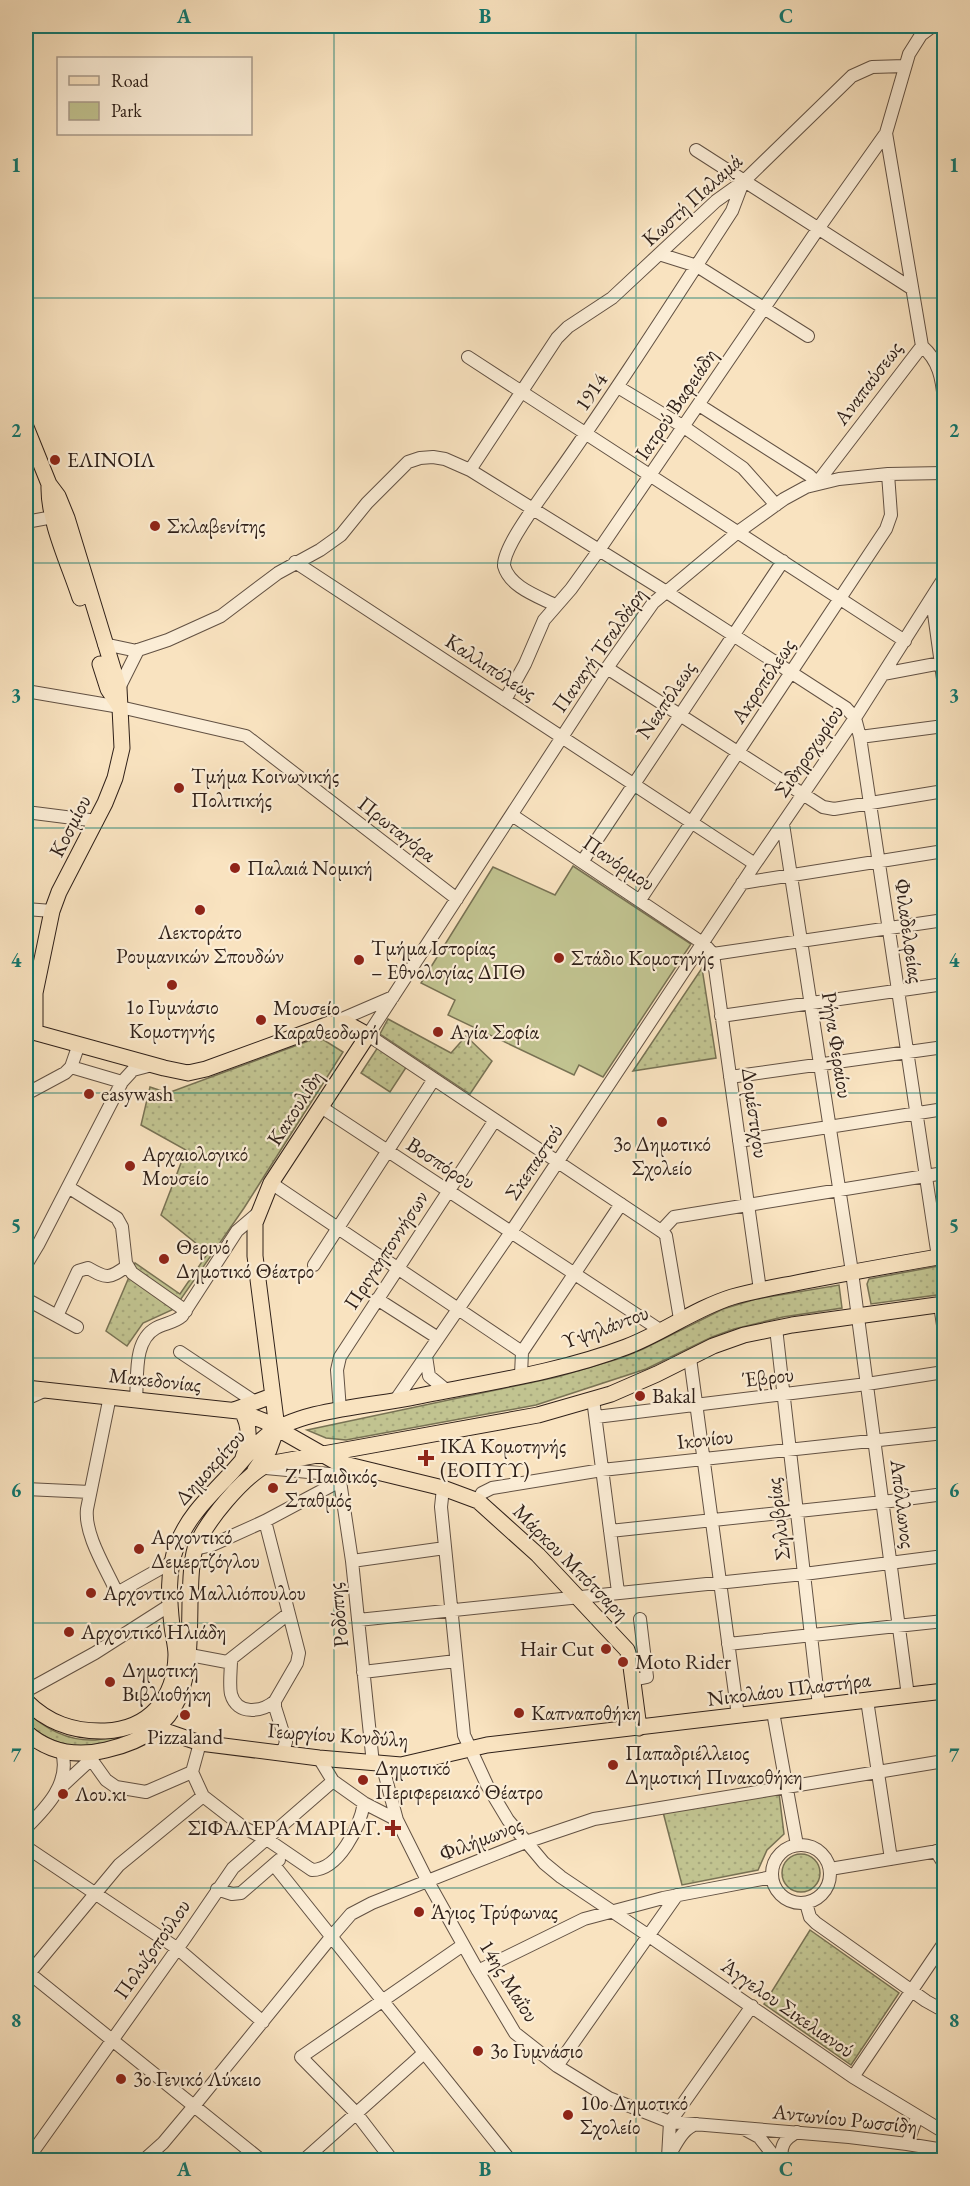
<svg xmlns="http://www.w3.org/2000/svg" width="970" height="2186" viewBox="0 0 970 2186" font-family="'EB Garamond',serif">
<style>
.green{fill:url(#green-dots);stroke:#787254;stroke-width:1.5}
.pitch{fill:#c1c390;stroke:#787254;stroke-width:1.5}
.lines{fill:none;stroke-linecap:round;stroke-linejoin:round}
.minor-casing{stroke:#625143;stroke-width:14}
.major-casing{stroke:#2f2019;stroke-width:17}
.minor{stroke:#fbedd6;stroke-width:12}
.major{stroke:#f9e3c0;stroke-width:15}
.grid{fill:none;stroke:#0f766e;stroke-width:1.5;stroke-opacity:0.55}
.poi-dot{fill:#8f2418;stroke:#fbedd6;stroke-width:2}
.labels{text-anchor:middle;stroke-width:4.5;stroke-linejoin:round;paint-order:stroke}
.street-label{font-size:21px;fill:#2f2019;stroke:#fbedd6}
.poi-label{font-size:21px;fill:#2f2019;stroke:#fbedd6;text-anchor:start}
.neatline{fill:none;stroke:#0f766e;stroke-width:2}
.grid-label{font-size:20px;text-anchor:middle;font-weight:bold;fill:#0f766e}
</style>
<defs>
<pattern id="green-dots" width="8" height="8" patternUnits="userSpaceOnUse" patternTransform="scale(1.5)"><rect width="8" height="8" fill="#c1c390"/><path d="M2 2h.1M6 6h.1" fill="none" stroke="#a6a77c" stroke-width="1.8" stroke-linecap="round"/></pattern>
</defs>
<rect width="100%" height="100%" fill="#f9e3c0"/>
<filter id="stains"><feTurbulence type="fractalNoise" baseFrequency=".00333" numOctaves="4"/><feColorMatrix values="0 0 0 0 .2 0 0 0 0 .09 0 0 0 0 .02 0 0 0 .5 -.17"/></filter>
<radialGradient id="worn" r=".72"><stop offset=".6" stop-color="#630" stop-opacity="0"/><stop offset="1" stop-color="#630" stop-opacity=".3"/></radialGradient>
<!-- green -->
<path class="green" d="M702,968L716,1058L633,1071Z
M388,1019L451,1053L466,1036L492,1061L470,1094L380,1034Z
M319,1037L343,1052L244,1208L174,1309L143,1323L127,1346L106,1331L135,1263L180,1294L208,1253L161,1215L186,1150L141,1125L150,1087L168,1093Z
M378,1047L407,1066L390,1092L361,1073Z
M944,1265V1294L871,1304L867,1284L869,1279Z
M839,1285L842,1308L783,1317L734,1329L712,1337L646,1369L536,1405L346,1440L326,1438L307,1430L557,1377L621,1358L643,1349L723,1309L756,1299Z
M26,1711C45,1729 69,1741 95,1740C105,1739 114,1735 123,1738C114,1741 105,1745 96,1746C71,1751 44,1739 26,1722Z
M779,1793L784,1834L767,1850L758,1870L682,1885L663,1812Z
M782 1873a19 19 0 1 1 38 0a19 19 0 1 1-38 0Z
M810,1930L899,1993L851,2065L764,2004Z"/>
<!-- pitch -->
<path class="pitch" d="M573,866L691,944L603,1077L579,1065L574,1075L448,1015L455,1000L421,983L493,867L555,895Z"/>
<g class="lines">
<defs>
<path id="minor" d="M696,150L911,288
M659,254L697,266L808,336
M922,346C939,361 942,378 944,401
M468,357L905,641
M618,387L684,427L743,468L776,505
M699,405L809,475L817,483L922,346L886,133L909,54L921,35L933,26
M470,470L557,338L568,327L612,298L716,201L744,181L852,76L872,67L905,66
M26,522L53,517
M295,562L755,864
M932,599L944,686
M555,605C537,596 510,587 504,566C503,548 535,506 546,490C611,399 671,305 732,211L743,182
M104,644L137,651
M607,668L823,807L834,809L944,791
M883,674L941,663
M119,688L138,650L168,640L221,616L278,573L320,550L341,535L367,503L408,462L420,458L433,457L445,459L470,470L665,591L846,708L855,718L860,737L938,1257
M26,691L120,707L246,736L457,899
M505,700L525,664L544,620L571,589L599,550L818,229L886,133
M860,737L944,726
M26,812L97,821
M512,815L704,944L713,954L760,1290
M783,824L852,1272L908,1696
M582,862L783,561
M742,883L944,851
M640,900L886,529L891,515L888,474
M26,909L52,911
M713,954L944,920
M721,1016L944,984
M335,1022L393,997
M71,1067L122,1082
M730,1077L944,1047
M26,1094L65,1073L71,1067L79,1044
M321,1107L660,1330
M739,1141L944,1109
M271,1183L522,1352
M68,1187L117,1218L122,1227L126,1263L132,1273L186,1311
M661,1231L674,1217L944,1173
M26,1265L38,1245L122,1082L133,1070L152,1065
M314,1265L434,1079
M26,1299L57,1316L78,1271L88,1268C107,1279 109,1279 127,1266
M377,1299L438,1338
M940,1305L944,1332
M57,1316L77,1327
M680,1319L666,1236L664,1233L368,1035L607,668L653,603L738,532L784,499L806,487L839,479L888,474L944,473
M776,1328L819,1706
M180,1352L255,1402
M426,1356L429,1376L446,1390
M690,1358L738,1716
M521,1375L522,1352L621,1204
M110,1396L87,1509C84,1535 107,1570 117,1593L172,1562
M26,1399L46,1390
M136,1399C138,1376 133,1341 156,1328C165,1323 174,1323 182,1316L237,1231L258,1213
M593,1399L618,1592
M395,1401L511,1232L755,864L855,718L944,578
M340,1410L337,1370L340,1357L495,1120
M596,1417L867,1384L944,1372
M343,1464L340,1481L352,1561L373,1764
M266,1468L340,1475
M443,1488L441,1507L464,1735L487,1785L508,1820L544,1863L561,1877L649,1936L853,2077L944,2132
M26,1489L90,1492
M478,1501L482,1493L492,1488L602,1470L944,1433
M265,1521L299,1653L297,1663L275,1701V1707L286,1742L284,1748L278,1753
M610,1531L883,1502L944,1494
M195,1549L212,1545L265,1521L340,1481
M352,1561L445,1548
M358,1620L804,1574L944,1556
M728,1644L944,1621
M190,1655L227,1662L288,1614
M231,1660C231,1670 229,1684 231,1694C237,1716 262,1712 275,1701
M363,1672L456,1661
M633,1680L647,1677L640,1619
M26,1691L95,1653L170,1605
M867,1700L891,1859
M773,1712L797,1845
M200,1743L192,1772L203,1796L243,1827L271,1842L312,1870C339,1870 360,1826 364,1803
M319,1758L333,1781L364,1803L397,1820
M91,1759L106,1780L116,1787L146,1792L192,1772
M382,1764L397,1820L427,1880L478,1971L515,2033L557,2066L609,2098L670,2122L849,2137L907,2144L944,2150
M60,1788L88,1762L94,1753
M26,1828C46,1808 71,1783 62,1752
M772 1874a29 29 0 1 1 58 0a29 29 0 1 1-58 0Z
M26,1847L178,1949L263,2022
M936,1851L944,1864
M274,1865L510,2160
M830,1869L944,1850
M217,1889L232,1894L241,1893L279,1860
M806,1903L810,1917L816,1923L926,2001L944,2011
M478,1971L584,1919L663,1898L772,1877
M29,1973L261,2160
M26,1977L119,1865L203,1796
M557,2066L677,1895
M853,2077L944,1943
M746,2130L759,2137L777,2160
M907,2144L917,2117
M668,2157L670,2122L752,2006
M668,2157C676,2145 682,2128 697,2124
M27,2160L185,1938L233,1868L333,1781
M144,2160L163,2143L194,2106L332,1936L351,1914L372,1903L526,1842L594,1819L944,1761
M304,2160L424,2053
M392,2160L356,2113L301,2057L463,1945
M782,2160C780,2146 784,2139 797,2132"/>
<path id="major" d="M26,427L49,484L58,496L67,518L119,688L122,748L115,778L105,803L59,892L52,911L35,993V1032
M49,486C48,521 69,564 80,598
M100,664L108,689L120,707
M26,1030L164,1068L188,1073L206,1069L329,1024L346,1023L368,1035L271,1183L255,1223V1256L277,1428L269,1450L255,1470
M26,1388L238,1411L264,1421L336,1462L443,1488L478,1501L538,1555L627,1650L630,1659L639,1728
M234,1410L272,1396
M242,1412C251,1427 249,1442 243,1458
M26,1701C48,1723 73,1732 105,1731C149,1729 175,1699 176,1655C176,1645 173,1636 172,1626C169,1599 167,1571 177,1545C188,1515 212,1494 233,1471C243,1460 253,1447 265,1437C296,1410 370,1406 410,1398C482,1383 558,1373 626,1347C663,1333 694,1309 732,1297C756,1290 782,1286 806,1281C852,1272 898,1264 944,1256
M151,1726L200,1743L319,1758L401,1765L487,1745L944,1691
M26,1732C48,1752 76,1757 106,1750C190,1731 189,1676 190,1603C191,1585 190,1566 195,1549C205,1522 243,1477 268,1464L538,1415L611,1394L657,1374L713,1346L744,1335L792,1325L944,1304"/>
</defs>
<!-- minor casing -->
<use href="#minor" class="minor-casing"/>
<!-- major casing -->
<use href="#major" class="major-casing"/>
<!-- minor -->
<use href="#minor" class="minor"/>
<!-- major -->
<use href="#major" class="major"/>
</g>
<!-- grid -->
<path class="grid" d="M334,26V2160M636,26V2160M26,298H944M26,563H944M26,828H944M26,1093H944M26,1358H944M26,1623H944M26,1888H944"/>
<!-- markers -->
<g class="poi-dot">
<circle cx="55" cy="460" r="6"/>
<circle cx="155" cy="526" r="6"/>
<circle cx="179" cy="788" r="6"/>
<circle cx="235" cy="868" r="6"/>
<circle cx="200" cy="910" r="6"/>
<circle cx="559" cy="958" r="6"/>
<circle cx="359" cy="960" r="6"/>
<circle cx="172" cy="985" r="6"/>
<circle cx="261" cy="1020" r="6"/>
<circle cx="438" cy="1032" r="6"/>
<circle cx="89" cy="1094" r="6"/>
<circle cx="662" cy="1122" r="6"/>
<circle cx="130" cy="1166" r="6"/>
<circle cx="164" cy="1259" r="6"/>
<circle cx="640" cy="1396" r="6"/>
<path d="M423 1449h6v6h6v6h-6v6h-6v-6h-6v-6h6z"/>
<circle cx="273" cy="1488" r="6"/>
<circle cx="139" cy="1549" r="6"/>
<circle cx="91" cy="1593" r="6"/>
<circle cx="69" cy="1632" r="6"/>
<circle cx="606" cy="1649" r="6"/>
<circle cx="623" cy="1662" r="6"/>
<circle cx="110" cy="1682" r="6"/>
<circle cx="519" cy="1713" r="6"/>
<circle cx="185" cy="1715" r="6"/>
<circle cx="613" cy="1765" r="6"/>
<circle cx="363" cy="1780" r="6"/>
<circle cx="63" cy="1794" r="6"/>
<path d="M390 1819h6v6h6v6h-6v6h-6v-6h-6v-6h6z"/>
<circle cx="419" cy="1912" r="6"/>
<circle cx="478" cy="2051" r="6"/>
<circle cx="121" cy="2079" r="6"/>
<circle cx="568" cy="2115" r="6"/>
</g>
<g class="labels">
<!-- street labels -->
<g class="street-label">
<text transform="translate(692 200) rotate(-42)" y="7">Κωστή Παλαμά</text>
<text transform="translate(868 383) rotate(-53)" y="7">Αναπαύσεως</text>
<text transform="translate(591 392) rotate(-56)" y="7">1914</text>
<text transform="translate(676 404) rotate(-56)" y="7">Ιατρού Βαφειάδη</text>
<text transform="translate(599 650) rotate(-55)" y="7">Παναγή Τσαλδάρη</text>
<text transform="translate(491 667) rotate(33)" y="7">Καλλιπόλεως</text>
<text transform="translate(763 681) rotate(-56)" y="7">Ακροπόλεως</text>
<text transform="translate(666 700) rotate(-56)" y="7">Νεαπόλεως</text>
<text transform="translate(809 751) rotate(-56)" y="7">Σιδηροχωρίου</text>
<text transform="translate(70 826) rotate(-63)" y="7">Κοσμίου</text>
<text transform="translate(397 829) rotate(38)" y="7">Πρωταγόρα</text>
<text transform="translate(619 863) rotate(34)" y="7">Πανόρμου</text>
<text transform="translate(909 931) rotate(82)" y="7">Φιλαδελφείας</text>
<text transform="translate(837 1045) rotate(81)" y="7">Ρήγα Φεραίου</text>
<text transform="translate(295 1108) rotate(-57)" y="7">Κακουλίδη</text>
<text transform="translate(755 1113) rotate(82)" y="7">Δομέστιχου</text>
<text transform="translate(534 1162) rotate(-56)" y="7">Σκεπαστού</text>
<text transform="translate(441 1163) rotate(33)" y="7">Βοσπόρου</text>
<text transform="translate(386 1250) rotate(-57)" y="7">Πριγκηποννήσων</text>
<text transform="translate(605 1327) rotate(-20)" y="7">Υψηλάντου</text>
<text transform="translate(768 1377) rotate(-7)" y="7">Έβρου</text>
<text transform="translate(155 1380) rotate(6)" y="7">Μακεδονίας</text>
<text transform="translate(705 1439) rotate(-6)" y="7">Ικονίου</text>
<text transform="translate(210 1467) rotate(-48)" y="7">Δημοκρίτου</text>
<text transform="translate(903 1504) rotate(83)" y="7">Απόλλωνος</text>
<text transform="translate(778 1519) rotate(-97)" y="7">Σηλυβρίας</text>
<text transform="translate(571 1562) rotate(45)" y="7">Μάρκου Μπότσαρη</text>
<text transform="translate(338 1615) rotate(-96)" y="7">Ροδόπης</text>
<text transform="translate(789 1689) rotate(-7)" y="7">Νικολάου Πλαστήρα</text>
<text transform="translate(338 1735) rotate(4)" y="7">Γεωργίου Κονδύλη</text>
<text transform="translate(481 1839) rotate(-21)" y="7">Φιλήμωνος</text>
<text transform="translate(152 1949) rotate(-55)" y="7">Πολυζοπούλου</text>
<text transform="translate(509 1981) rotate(58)" y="7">14ης Μαΐου</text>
<text transform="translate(788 2008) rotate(35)" y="7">Άγγελου Σικελιανού</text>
<text transform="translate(845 2119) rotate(6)" y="7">Αντωνίου Ρωσσίδη</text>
</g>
<!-- poi labels -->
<g class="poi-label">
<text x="67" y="467">ΕΛΙΝΟΙΛ</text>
<text x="167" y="533">Σκλαβενίτης</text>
<text x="191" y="783">Τμήμα Κοινωνικής<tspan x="191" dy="24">Πολιτικής</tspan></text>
<text x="247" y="875">Παλαιά Νομική</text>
<text x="200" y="939" text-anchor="middle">Λεκτοράτο<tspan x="200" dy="24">Ρουμανικών Σπουδών</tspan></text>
<text x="371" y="955">Τμήμα Ιστορίας<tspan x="371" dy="24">– Εθνολογίας ΔΠΘ</tspan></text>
<text x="571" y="965">Στάδιο Κομοτηνής</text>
<text x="172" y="1014" text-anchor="middle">1ο Γυμνάσιο<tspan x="172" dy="24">Κομοτηνής</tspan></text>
<text x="273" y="1015">Μουσείο<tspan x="273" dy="24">Καραθεοδωρή</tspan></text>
<text x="450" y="1039">Αγία Σοφία</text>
<text x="101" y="1101">easywash</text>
<text x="662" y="1151" text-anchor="middle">3ο Δημοτικό<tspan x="662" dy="24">Σχολείο</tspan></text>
<text x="142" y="1161">Αρχαιολογικό<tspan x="142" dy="24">Μουσείο</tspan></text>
<text x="176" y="1254">Θερινό<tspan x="176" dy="24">Δημοτικό Θέατρο</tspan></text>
<text x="652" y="1403">Bakal</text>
<text x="440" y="1453">ΙΚΑ Κομοτηνής<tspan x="440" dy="24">(ΕΟΠΥΥ)</tspan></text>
<text x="285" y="1483">Ζ' Παιδικός<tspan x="285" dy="24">Σταθμός</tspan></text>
<text x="151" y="1544">Αρχοντικό<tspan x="151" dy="24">Δεμερτζόγλου</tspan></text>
<text x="103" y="1600">Αρχοντικό Μαλλιόπουλου</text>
<text x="81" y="1639">Αρχοντικό Ηλιάδη</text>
<text x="594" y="1656" text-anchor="end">Hair Cut</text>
<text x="635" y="1669">Moto Rider</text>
<text x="122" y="1677">Δημοτική<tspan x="122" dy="24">Βιβλιοθήκη</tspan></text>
<text x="531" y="1720">Καπναποθήκη</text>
<text x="185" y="1744" text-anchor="middle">Pizzaland</text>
<text x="625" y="1760">Παπαδριέλλειος<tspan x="625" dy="24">Δημοτική Πινακοθήκη</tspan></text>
<text x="375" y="1775">Δημοτικό<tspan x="375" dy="24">Περιφερειακό Θέατρο</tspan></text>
<text x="75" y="1801">Λου.κι</text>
<text x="381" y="1835" text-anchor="end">ΣΙΦΑΛΕΡΑ ΜΑΡΙΑ Γ.</text>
<text x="431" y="1919">Άγιος Τρύφωνας</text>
<text x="490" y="2058">3ο Γυμνάσιο</text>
<text x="133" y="2086">3ο Γενικό Λύκειο</text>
<text x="580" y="2110">10ο Δημοτικό<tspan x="580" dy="24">Σχολείο</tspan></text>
</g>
</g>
<!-- margin -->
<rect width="970" height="2186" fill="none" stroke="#f9e3c0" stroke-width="66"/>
<!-- legend -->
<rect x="57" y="57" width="195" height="78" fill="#fbedd6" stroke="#a99b8a" stroke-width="1.5"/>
<rect x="69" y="76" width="30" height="9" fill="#f9e3c0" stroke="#a99b8a" stroke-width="1.5"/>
<text x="111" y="87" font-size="18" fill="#2f2019">Road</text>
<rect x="69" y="102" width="30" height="18" fill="#c1c390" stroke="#a99b8a" stroke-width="1.5"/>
<text x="111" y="117" font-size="18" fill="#2f2019">Park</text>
<rect x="33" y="33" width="904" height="2120" class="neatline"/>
<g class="grid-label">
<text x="184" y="23">A</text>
<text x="485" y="23">B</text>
<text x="786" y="23">C</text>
<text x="16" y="172">1</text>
<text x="954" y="172">1</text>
<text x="16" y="437">2</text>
<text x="954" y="437">2</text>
<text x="16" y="702">3</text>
<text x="954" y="702">3</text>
<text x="16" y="967">4</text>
<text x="954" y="967">4</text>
<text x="16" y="1232">5</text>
<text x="954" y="1232">5</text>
<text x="16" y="1497">6</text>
<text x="954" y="1497">6</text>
<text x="16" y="1762">7</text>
<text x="954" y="1762">7</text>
<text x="16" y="2027">8</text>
<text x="954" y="2027">8</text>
<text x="184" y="2176">A</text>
<text x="485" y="2176">B</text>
<text x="786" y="2176">C</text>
</g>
<rect width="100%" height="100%" filter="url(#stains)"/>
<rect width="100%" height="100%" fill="url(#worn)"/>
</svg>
